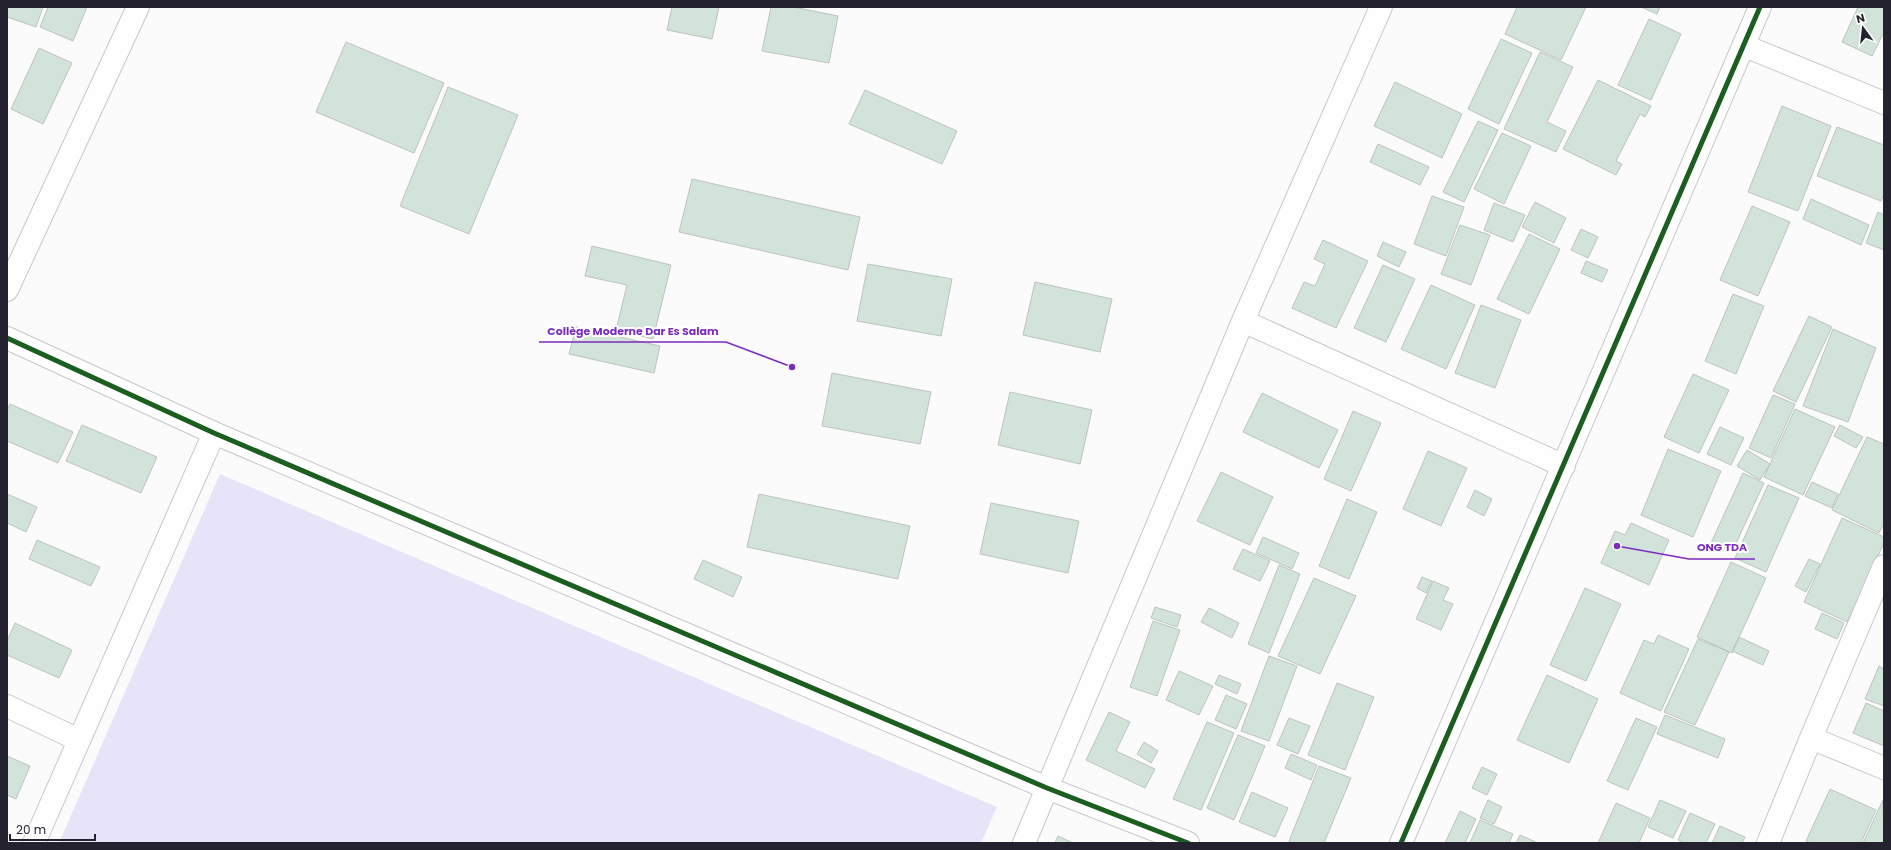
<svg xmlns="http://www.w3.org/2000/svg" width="1891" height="850" viewBox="0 0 1891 850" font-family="Poppins,sans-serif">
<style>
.green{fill:#e7e3f8}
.building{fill:#d2e3d9;stroke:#bdc3bf}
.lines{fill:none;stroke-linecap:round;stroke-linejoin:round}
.minor-casing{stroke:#c8c6cd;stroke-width:24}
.tertiary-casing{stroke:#c8c6cd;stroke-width:24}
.minor{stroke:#fefefe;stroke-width:22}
.tertiary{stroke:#fefefe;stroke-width:22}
.cycleway-casing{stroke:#fff;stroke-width:8}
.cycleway{stroke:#1b5e20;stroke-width:5}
.leader{fill:none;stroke:#7b2cbf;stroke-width:1.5}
.callout-dot{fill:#7b2cbf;stroke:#fff;stroke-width:1.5}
.callout-label{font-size:11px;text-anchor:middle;font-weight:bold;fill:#7b2cbf;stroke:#fff;stroke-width:4;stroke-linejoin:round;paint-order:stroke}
</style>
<rect width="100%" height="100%" fill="#fbfbfb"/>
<!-- green -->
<path class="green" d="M220,474L997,807L981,843H59Z"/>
<!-- building -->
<path class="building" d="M7,7H43L36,27L7,17Z
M48,7H87L73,41L40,27Z
M672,7H719L712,39L667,30Z
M771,7H793L838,16L829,63L762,51Z
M1517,7H1586L1561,60L1505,34Z
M1641,7H1660L1657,14Z
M1858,7H1884V32L1872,56L1842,42Z
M1649,19L1681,34L1651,100L1618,85Z
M1501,39L1532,53L1499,124L1468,109Z
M346,42L444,83L414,153L316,112Z
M39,48L72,63L43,124L11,109Z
M1540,52L1573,67L1547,122L1566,131L1556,152L1504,129Z
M1598,80L1651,106L1645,117L1640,114L1616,161L1622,164L1616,175L1563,149Z
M1395,82L1462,114L1442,158L1374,126Z
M448,87L518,115L469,234L400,206Z
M865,90L957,131L942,164L849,124Z
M1782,106L1831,126L1798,211L1748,192Z
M1478,121L1498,130L1464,202L1443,192Z
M1837,127L1884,145V194L1881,201L1817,176Z
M1502,133L1531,146L1504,204L1474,189Z
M1378,144L1429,167L1420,185L1370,162Z
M692,179L860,217L848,270L679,232Z
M1432,196L1464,207L1446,256L1414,244Z
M1811,199L1869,225L1861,245L1803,219Z
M1535,202L1566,218L1554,243L1522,227Z
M1494,203L1525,215L1513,242L1484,230Z
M1752,206L1790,222L1758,296L1720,280Z
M1878,212L1884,215V250L1866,243Z
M1460,225L1490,235L1471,285L1441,274Z
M1581,229L1598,237L1588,258L1571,250Z
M1529,234L1560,249L1529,314L1497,299Z
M1323,240L1368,261L1336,328L1292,308L1304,282L1315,286L1325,264L1314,259Z
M1383,242L1406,252L1399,267L1377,256Z
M592,246L671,265L653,339L616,330L627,285L585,276Z
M1586,261L1608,270L1602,282L1581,273Z
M868,264L952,279L941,336L857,321Z
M1383,265L1415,279L1386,342L1354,328Z
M1035,282L1112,299L1100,352L1023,335Z
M1431,285L1475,305L1446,369L1401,349Z
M1733,294L1764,306L1736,374L1705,361Z
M1481,305L1521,320L1495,388L1455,373Z
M1809,316L1832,327L1796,402L1773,391Z
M576,327L660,346L654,373L569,354Z
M1833,329L1876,348L1848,422L1803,406Z
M832,373L931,392L920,444L822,426Z
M1693,374L1729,390L1699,453L1664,437Z
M1010,392L1092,410L1080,464L998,445Z
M1262,393L1338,430L1319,468L1243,432Z
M1773,395L1795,404L1771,458L1749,448Z
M10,404L73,432L58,463L7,441V411Z
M1795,409L1835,427L1803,495L1764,477Z
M1353,411L1381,423L1351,491L1324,479Z
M82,425L157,457L141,493L66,461Z
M1840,425L1863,437L1856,448L1834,436Z
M1720,427L1744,438L1731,465L1707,454Z
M1867,437L1884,444V523L1879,533L1832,510Z
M1668,449L1721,471L1693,537L1641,515Z
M1747,450L1770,464L1760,480L1737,466Z
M1428,451L1467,468L1441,526L1403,509Z
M1221,472L1273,497L1250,545L1197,521Z
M1743,473L1764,483L1732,552L1711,543Z
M1812,482L1838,494L1832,508L1805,496Z
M1768,485L1799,498L1766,572L1735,558Z
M1475,490L1492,499L1484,516L1467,507Z
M7,494L37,507L26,532L7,523Z
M759,494L910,526L898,579L747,547Z
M1347,499L1377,512L1349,579L1319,566Z
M991,503L1079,521L1068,573L980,554Z
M1842,518L1884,537V543L1847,622L1804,602Z
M1631,523L1669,540L1649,585L1601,563L1615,531L1625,535Z
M1263,537L1299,553L1292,569L1256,553Z
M37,540L100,567L91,586L29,559Z
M1243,549L1270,561L1260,581L1233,569Z
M1809,559L1820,564L1806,592L1795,586Z
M703,560L742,577L733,597L694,579Z
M1731,562L1766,578L1732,653L1697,637Z
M1279,565L1300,574L1269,653L1248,644Z
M1422,577L1432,581L1426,593L1417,588Z
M1314,578L1356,596L1320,674L1278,656Z
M1433,581L1449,588L1443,600L1453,604L1441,630L1416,619Z
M1585,588L1621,604L1586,681L1550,665Z
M1155,607L1181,615L1177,627L1151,618Z
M1209,608L1239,623L1232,638L1201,622Z
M1822,613L1844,623L1837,639L1815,629Z
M1153,621L1180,630L1157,696L1130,687Z
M15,623L72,650L59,678L7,655V641Z
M1658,635L1689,649L1661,711L1620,693L1644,640L1654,644Z
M1739,637L1769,651L1763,665L1732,651Z
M1698,639L1729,652L1695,725L1664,712Z
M1269,656L1297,666L1269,741L1241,731Z
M1879,666L1884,669V706L1865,699Z
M1179,671L1213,686L1199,715L1166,700Z
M1219,675L1241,684L1237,694L1215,684Z
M1547,675L1598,699L1569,763L1517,740Z
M1337,683L1374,697L1345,770L1308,755Z
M1226,695L1247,704L1236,729L1215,720Z
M1866,703L1884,711V746L1853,733Z
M1109,712L1130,722L1116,751L1155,769L1145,788L1086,760Z
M1665,715L1725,739L1718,758L1657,734Z
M1289,718L1310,726L1298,754L1277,745Z
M1636,718L1657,727L1628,790L1607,781Z
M1207,722L1234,733L1201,810L1173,799Z
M1238,735L1265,746L1234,820L1207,808Z
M1144,742L1158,751L1151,763L1137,754Z
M1291,754L1317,765L1311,780L1285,768Z
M7,756L30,766L16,799L7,795Z
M1319,766L1351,778L1324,843H1294L1289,841Z
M1482,767L1497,774L1487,795L1472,788Z
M1830,789L1876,810L1861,843H1810L1806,841Z
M1252,792L1288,808L1275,837L1239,822Z
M1488,800L1502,807L1494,824L1480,818Z
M1660,800L1686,811L1673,838L1648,827Z
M1883,800L1884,843H1863Z
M1616,803L1650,818L1639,843H1598Z
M1460,811L1476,819L1465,843H1445Z
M1690,813L1715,824L1706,843H1684L1678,840Z
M1480,820L1513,834L1509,843H1470Z
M1720,826L1745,837L1742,843H1712Z
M1520,835L1538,843H1516Z
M1058,836L1073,843H1055Z"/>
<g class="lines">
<defs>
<path id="minor" d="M1745,46L1884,103
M7,290L138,7
M1243,321L1564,466
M7,706L79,740
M1811,738L1884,768
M34,843L214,433
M1024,843L1243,321L1381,7
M1768,843L1811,738L1884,566"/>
<path id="tertiary" d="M7,338L214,433L1047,788L1188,843
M1401,843L1760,7"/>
</defs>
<!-- minor casing -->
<use href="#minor" class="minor-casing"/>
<!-- tertiary casing -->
<use href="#tertiary" class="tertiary-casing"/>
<!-- minor -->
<use href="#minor" class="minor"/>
<!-- tertiary -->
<use href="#tertiary" class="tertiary"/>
<defs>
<path id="cycleway" d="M7,338L214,433L1047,788L1188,843
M1401,843L1760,7"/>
</defs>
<!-- cycleway casing -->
<use href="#cycleway" class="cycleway-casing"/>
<!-- cycleway -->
<use href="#cycleway" class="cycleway"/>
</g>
<!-- callouts -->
<path class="leader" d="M792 367L726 342H539M1617 546L1689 559H1755"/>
<g class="callout-dot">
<circle cx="792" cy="367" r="4"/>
<circle cx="1617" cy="546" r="4"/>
</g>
<g class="callout-label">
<text x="633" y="335">Collège Moderne Dar Es Salam</text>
<text x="1722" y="551">ONG TDA</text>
</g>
<!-- border -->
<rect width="1891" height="850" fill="none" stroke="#24222f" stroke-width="16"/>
<!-- north arrow -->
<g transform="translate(1863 28) rotate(345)" stroke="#ffffff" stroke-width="3" paint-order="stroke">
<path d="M0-3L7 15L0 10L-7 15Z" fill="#24222f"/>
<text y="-6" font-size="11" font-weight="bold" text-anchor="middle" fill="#24222f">N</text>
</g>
<!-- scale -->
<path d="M10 834v6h85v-6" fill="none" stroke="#24222f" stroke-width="2"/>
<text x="16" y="834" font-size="12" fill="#24222f" stroke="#ffffff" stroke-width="3" paint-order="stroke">20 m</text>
</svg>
